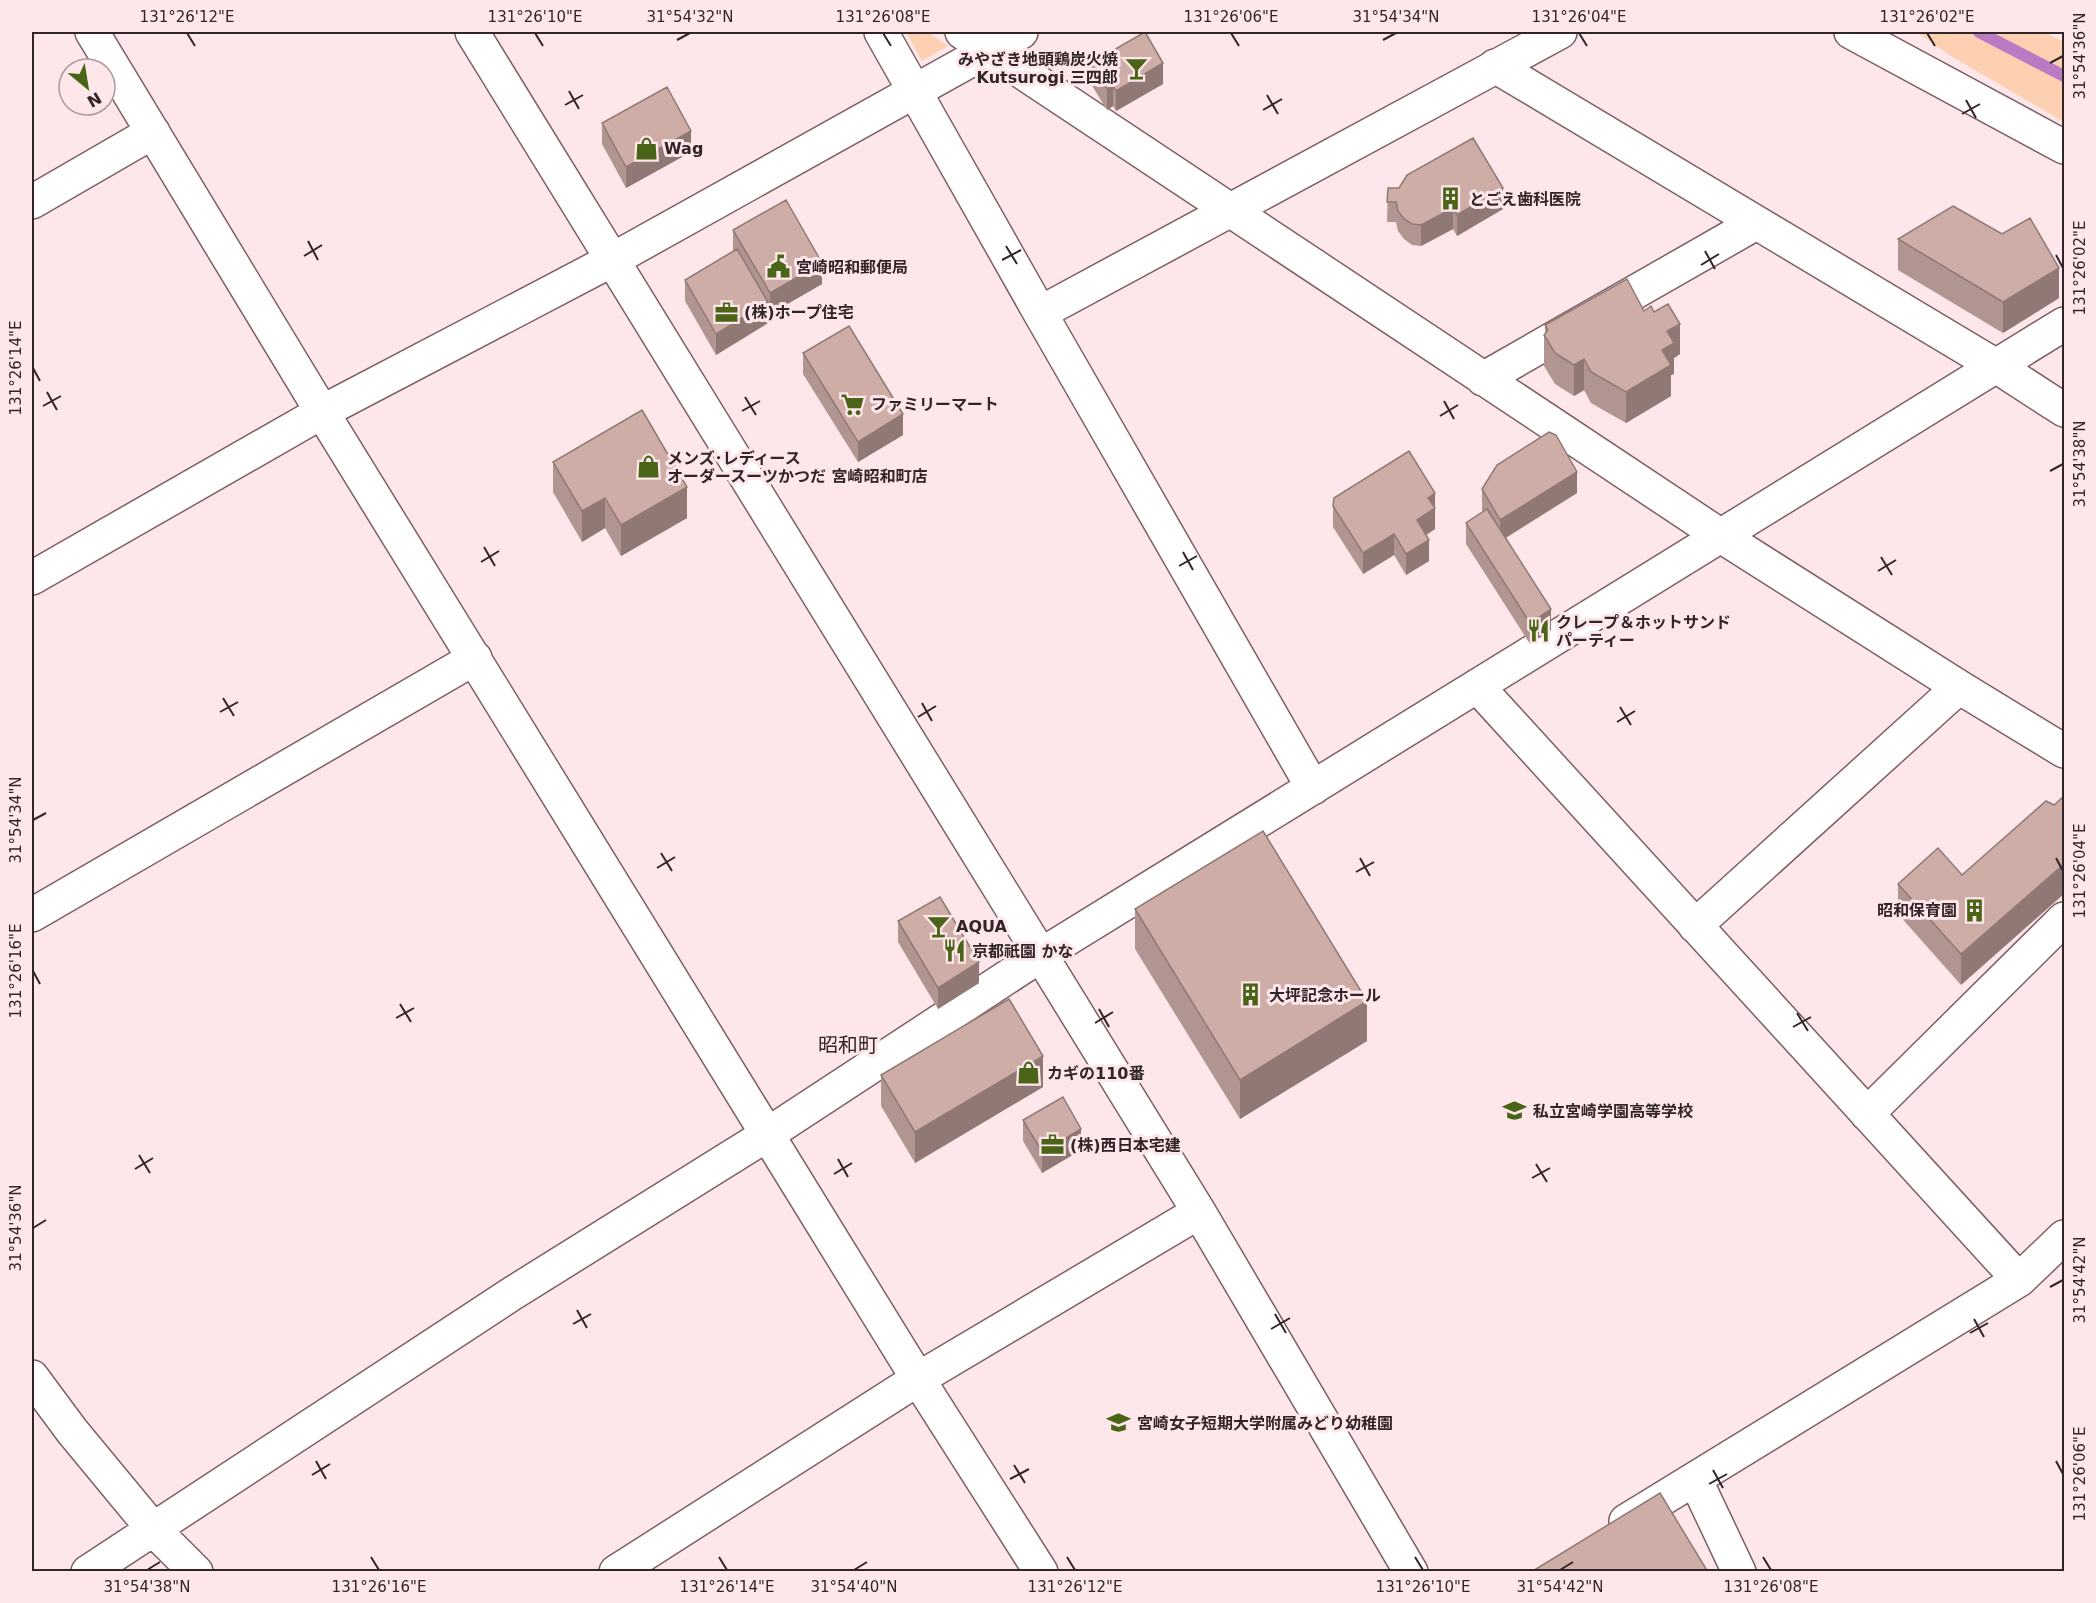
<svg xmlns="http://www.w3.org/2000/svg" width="2096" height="1603" viewBox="0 0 2096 1603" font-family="'DejaVu Sans','Noto Sans JP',sans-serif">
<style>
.green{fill:#fcd0b1}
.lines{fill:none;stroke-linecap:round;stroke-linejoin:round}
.stream{stroke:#b97cc4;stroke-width:12}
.minor-casing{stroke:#7d5f64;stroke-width:36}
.minor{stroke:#fff;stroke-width:33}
.wall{fill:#b19590}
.shaded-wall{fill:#907975}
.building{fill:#ceada7;stroke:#907975;stroke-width:1.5}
.ticks{fill:none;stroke:#322527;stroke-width:2}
.labels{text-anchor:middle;stroke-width:6;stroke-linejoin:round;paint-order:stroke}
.poi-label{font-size:16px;font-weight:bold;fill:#322527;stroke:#fde7ea;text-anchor:start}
.quarter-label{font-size:20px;fill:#322527;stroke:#fde7ea}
.neatline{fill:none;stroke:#322527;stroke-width:2}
.ticks-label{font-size:15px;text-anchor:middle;fill:#322527}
</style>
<rect width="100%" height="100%" fill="#fde7ea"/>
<!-- green -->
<path class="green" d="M906,32H928L948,46L922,61Z
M1917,32H2045L2064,42V122L1951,56Z"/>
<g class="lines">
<!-- stream -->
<path class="stream" d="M1979,32L2064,76"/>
<defs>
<path id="minor" d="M92,32L322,412L918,1379L1041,1572
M472,32L1199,1212L1411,1572
M881,32L1040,313L1313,788
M962,32L1721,536L1959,687L2064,751
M1851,32L2064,147
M1495,66L1996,366L2064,410
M32,202L153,132
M1040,313L1560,32
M1483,379L1756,223
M32,578L322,412L612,260L1021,32
M1477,686L2019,1280
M32,915L475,658
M1695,926L1959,687
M1867,1114L2064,919
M32,1377L72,1431L153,1529L196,1572
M1695,1479L1739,1572
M1626,1521L2019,1280L2064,1237
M88,1572L513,1293L768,1134L1041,955L2064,324
M616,1572L918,1379L1199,1212"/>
</defs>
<!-- minor casing -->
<use href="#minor" class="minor-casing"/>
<!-- minor -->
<use href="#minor" class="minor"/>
</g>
<!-- wall -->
<path class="wall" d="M1091,63L1163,84L1116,111L1113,106L1107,110L1091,84Z
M602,123L691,152L626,188L602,144Z
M1388,188L1503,209L1457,236L1453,229L1421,246L1412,245L1404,239L1398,231L1396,222H1387Z
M733,230L822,284L770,314L768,311V323L716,355L685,301V280L733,251Z
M1898,239L2059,298L2003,333L1898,270Z
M1644,311L1680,354L1674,358V374L1671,375V396L1626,423L1591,403L1584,390L1574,396L1555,384L1544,366V335L1545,334V325Z
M803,353L903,435L858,462L803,374Z
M553,462L687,518L621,556L605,528L582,542L553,492Z
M1482,489L1577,493L1506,538L1551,630L1530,644L1466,544V523L1483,512L1482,510Z
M1435,493V529L1426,535L1429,561L1406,575L1394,555L1363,574L1333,527V506Z
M1962,875L1961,985L1898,914V884Z
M1135,909L1367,1041L1240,1119L1135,949Z
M898,921L979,983L938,1009L898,942Z
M881,1075L1043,1087L915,1163L881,1106Z
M1023,1120L1081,1150L1042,1173L1023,1141Z"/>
<!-- shaded-wall -->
<path class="shaded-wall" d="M1163,63V84L1116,111V91Z
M1113,86V106L1107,110V89Z
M691,131V152L626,188V167Z
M1503,188V209L1457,236V215Z
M1453,208V229L1421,246V225Z
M822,263V284L770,314V293Z
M2059,268V298L2003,333V302Z
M768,302V323L716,355V334Z
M1680,324V354L1674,358V374L1671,375V396L1626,423V392L1662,350L1667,331Z
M1584,359V390L1574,396V365Z
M903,414V435L858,462V442Z
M1577,472V493L1500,541V520Z
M687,487V518L621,556V525Z
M1435,493V529L1417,541V520L1428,498Z
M605,498V528L582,542V511Z
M1394,534V555L1363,574V553Z
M1429,540V561L1406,575V554Z
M1551,609V630L1530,644V623Z
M2064,864V894L1961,985V954Z
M979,962V983L938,1009V988Z
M1367,1001V1041L1240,1119V1080Z
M1043,1056V1087L915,1163V1132Z
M1081,1129V1150L1042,1173V1152Z"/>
<!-- building -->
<path class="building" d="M1145,32L1163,63L1116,91L1113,86L1107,89L1091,63Z
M667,87L691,131L626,167L602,123Z
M1473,138L1503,188L1457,215L1453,208L1421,225L1412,224L1404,219L1398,211L1396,202H1387L1388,188H1399L1407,175Z
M786,200L822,263L770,293L733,230Z
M1953,206L2002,234L2030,218L2059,268L2003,302L1898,239Z
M737,249L768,302L716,334L685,280Z
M1627,279L1644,311L1651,306L1654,312L1668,304L1680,324L1667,331L1674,343L1662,350L1671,365L1626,392L1591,372L1584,359L1574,365L1555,353L1544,335L1548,330L1545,325Z
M849,326L903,414L858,442L803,353Z
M642,410L687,487L621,525L605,498L582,511L553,462Z
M1549,432L1556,435L1577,472L1500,520L1482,489L1497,465Z
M1409,451L1435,493L1428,498L1435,508L1417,520L1429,540L1406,554L1394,534L1363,553L1333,506L1334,498Z
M1487,509L1551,609L1530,623L1466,523Z
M2064,796V864L1961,954L1898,884L1938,848L1962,875L2046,801L2054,805Z
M1263,831L1367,1001L1240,1080L1135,909Z
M940,897L979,962L938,988L898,921Z
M1009,999L1043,1056L915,1132L881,1075Z
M1063,1097L1081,1129L1042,1152L1023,1120Z
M1660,1493L1708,1572H1531Z"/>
<!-- ticks -->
<path class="ticks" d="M187,33L195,46M535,33L543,46M883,33L891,46M1231,33L1239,46M1579,33L1587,46M1927,33L1935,46M677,40L690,33M1383,40L1396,33M2050,63L2063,56M569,91L579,109M1267,95L1278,114M1966,100L1976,118M565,105L583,95M1263,110L1282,99M1962,114L1980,104M308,241L318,260M1006,246L1017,264M1705,251L1715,269M2056,255L2063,268M304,256L322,245M1002,260L1021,250M1701,265L1719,254M33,368L40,381M47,392L57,410M745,397L756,415M1444,401L1454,419M43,406L61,396M742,411L760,401M1440,416L1458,405M2050,471L2063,464M484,547L495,566M1183,552L1193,570M1881,557L1892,575M481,562L499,551M1179,566L1197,556M1878,571L1896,560M223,698L234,716M922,703L932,721M1620,707L1631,725M220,712L238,702M918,717L936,706M1617,722L1635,711M33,820L46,813M661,853L672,871M1360,858L1370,876M2056,858L2063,871M657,868L675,857M1356,872L1374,862M33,971L40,984M400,1004L411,1022M1099,1009L1109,1027M1797,1013L1808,1031M396,1018L414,1008M1095,1023L1113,1012M1793,1027L1811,1017M139,1155L150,1173M838,1159L848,1177M1536,1164L1547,1182M135,1169L153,1158M834,1174L852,1163M1532,1178L1550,1168M33,1228L46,1220M2050,1287L2063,1280M577,1310L587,1328M1275,1314L1286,1333M1974,1319L1984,1337M573,1324L591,1314M1271,1329L1290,1318M1970,1333L1988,1323M316,1461L326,1479M2056,1461L2063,1474M1014,1465L1025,1483M1713,1470L1723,1488M312,1475L330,1464M1010,1479L1029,1469M1709,1484L1727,1474M371,1557L379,1570M719,1557L727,1570M1067,1557L1075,1570M1415,1557L1423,1570M1763,1557L1771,1570M147,1570L160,1562M854,1570L867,1562M1560,1570L1573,1562"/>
<!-- icons -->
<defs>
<symbol id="bar-bare" viewBox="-9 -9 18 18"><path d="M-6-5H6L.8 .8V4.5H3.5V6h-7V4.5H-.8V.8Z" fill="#4a6517" stroke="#fde7ea" stroke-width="2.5" paint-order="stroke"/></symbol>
<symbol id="shop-bare" viewBox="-9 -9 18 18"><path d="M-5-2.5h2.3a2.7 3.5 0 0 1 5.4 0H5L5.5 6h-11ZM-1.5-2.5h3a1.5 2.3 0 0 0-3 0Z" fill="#4a6517" stroke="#fde7ea" stroke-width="2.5" paint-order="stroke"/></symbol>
<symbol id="building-bare" viewBox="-9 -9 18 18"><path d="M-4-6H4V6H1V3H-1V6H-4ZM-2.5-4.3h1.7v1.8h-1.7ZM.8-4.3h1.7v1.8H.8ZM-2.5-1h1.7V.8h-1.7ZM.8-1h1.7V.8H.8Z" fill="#4a6517" stroke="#fde7ea" stroke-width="2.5" paint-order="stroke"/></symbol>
<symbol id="civic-bare" viewBox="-9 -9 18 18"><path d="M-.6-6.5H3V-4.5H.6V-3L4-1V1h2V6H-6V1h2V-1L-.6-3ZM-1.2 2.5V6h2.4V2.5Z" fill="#4a6517" stroke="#fde7ea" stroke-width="2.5" paint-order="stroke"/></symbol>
<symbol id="office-bare" viewBox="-9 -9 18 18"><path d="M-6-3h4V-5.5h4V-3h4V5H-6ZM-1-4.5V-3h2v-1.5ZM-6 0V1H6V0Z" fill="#4a6517" stroke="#fde7ea" stroke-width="2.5" paint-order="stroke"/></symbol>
<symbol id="supermarket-bare" viewBox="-9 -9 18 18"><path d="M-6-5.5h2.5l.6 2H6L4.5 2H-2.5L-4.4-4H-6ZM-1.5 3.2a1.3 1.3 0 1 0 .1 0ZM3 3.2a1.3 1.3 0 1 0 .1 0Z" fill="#4a6517" stroke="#fde7ea" stroke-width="2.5" paint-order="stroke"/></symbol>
<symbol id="restaurant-bare" viewBox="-9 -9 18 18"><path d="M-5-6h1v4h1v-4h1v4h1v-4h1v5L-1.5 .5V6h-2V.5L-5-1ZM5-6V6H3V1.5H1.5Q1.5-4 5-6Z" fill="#4a6517" stroke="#fde7ea" stroke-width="2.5" paint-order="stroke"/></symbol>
<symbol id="school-bare" viewBox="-9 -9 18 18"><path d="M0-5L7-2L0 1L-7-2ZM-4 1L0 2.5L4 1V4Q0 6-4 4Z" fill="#4a6517" stroke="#fde7ea" stroke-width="2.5" paint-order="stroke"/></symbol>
</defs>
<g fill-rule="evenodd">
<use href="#bar-bare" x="1120" y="52" width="33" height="33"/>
<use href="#shop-bare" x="630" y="132" width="33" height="33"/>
<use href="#building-bare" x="1434" y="182" width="33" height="33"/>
<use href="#civic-bare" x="762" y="250" width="33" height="33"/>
<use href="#office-bare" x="710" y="296" width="33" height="33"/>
<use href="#supermarket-bare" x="836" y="388" width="33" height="33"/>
<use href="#shop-bare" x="632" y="450" width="33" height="33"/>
<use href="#restaurant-bare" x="1522" y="614" width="33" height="33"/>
<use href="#building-bare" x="1958" y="894" width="33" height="33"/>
<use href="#bar-bare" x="922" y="910" width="33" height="33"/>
<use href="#restaurant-bare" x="938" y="934" width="33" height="33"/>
<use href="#building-bare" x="1234" y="978" width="33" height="33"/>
<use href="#shop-bare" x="1012" y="1056" width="33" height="33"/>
<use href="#school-bare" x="1498" y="1094" width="33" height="33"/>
<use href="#office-bare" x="1036" y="1128" width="33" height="33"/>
<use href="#school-bare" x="1102" y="1406" width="33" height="33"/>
</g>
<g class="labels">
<!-- poi labels -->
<g class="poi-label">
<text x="1118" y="65" text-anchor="end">みやざき地頭鶏炭火焼<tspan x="1118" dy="18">Kutsurogi 三四郎</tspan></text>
<text x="664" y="154">Wag</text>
<text x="1469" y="205">とごえ歯科医院</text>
<text x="796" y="273">宮崎昭和郵便局</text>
<text x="744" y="318">(株)ホープ住宅</text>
<text x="871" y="410">ファミリーマート</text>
<text x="667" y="464">メンズ･レディース<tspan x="667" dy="18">オーダースーツかつだ 宮崎昭和町店</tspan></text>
<text x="1556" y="628">クレープ＆ホットサンド<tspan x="1556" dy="18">パーティー</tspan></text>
<text x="1957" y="916" text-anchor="end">昭和保育園</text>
<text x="956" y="932">AQUA</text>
<text x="972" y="957">京都祇園 かな</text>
<text x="1269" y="1001">大坪記念ホール</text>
<text x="1047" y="1079">カギの110番</text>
<text x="1533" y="1117">私立宮崎学園高等学校</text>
<text x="1070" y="1151">(株)西日本宅建</text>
<text x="1137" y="1429">宮崎女子短期大学附属みどり幼稚園</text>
</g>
<!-- quarter labels -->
<g class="quarter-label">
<text x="848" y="1052">昭和町</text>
</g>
</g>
<!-- border -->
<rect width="2096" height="1603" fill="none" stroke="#fde7ea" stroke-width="66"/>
<!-- north arrow -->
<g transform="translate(87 87) rotate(150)"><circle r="28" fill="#fde7ea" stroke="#ac999c" stroke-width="1.5"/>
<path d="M0-4.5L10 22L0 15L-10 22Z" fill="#4a6517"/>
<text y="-9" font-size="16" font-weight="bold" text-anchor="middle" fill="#322527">N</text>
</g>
<rect x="33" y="33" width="2030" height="1537" class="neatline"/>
<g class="ticks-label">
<text x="187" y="22">131°26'12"E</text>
<text x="535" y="22">131°26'10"E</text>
<text x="690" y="22">31°54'32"N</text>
<text x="883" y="22">131°26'08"E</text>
<text x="1231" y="22">131°26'06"E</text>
<text x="1396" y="22">31°54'34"N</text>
<text x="1579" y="22">131°26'04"E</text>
<text x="1927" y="22">131°26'02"E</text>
<text transform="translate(2080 56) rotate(-90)" y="5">31°54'36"N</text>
<text transform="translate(2080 268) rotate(-90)" y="5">131°26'02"E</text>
<text transform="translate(16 368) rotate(-90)" y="5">131°26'14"E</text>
<text transform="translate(2080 464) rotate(-90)" y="5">31°54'38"N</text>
<text transform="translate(16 820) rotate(-90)" y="5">31°54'34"N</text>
<text transform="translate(2080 871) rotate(-90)" y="5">131°26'04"E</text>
<text transform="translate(16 971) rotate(-90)" y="5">131°26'16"E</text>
<text transform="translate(16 1228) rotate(-90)" y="5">31°54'36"N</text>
<text transform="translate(2080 1280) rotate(-90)" y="5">31°54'42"N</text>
<text transform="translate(2080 1474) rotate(-90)" y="5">131°26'06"E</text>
<text x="147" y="1592">31°54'38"N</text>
<text x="379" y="1592">131°26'16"E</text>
<text x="727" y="1592">131°26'14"E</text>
<text x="854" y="1592">31°54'40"N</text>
<text x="1075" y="1592">131°26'12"E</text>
<text x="1423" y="1592">131°26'10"E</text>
<text x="1560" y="1592">31°54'42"N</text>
<text x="1771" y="1592">131°26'08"E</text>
</g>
</svg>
